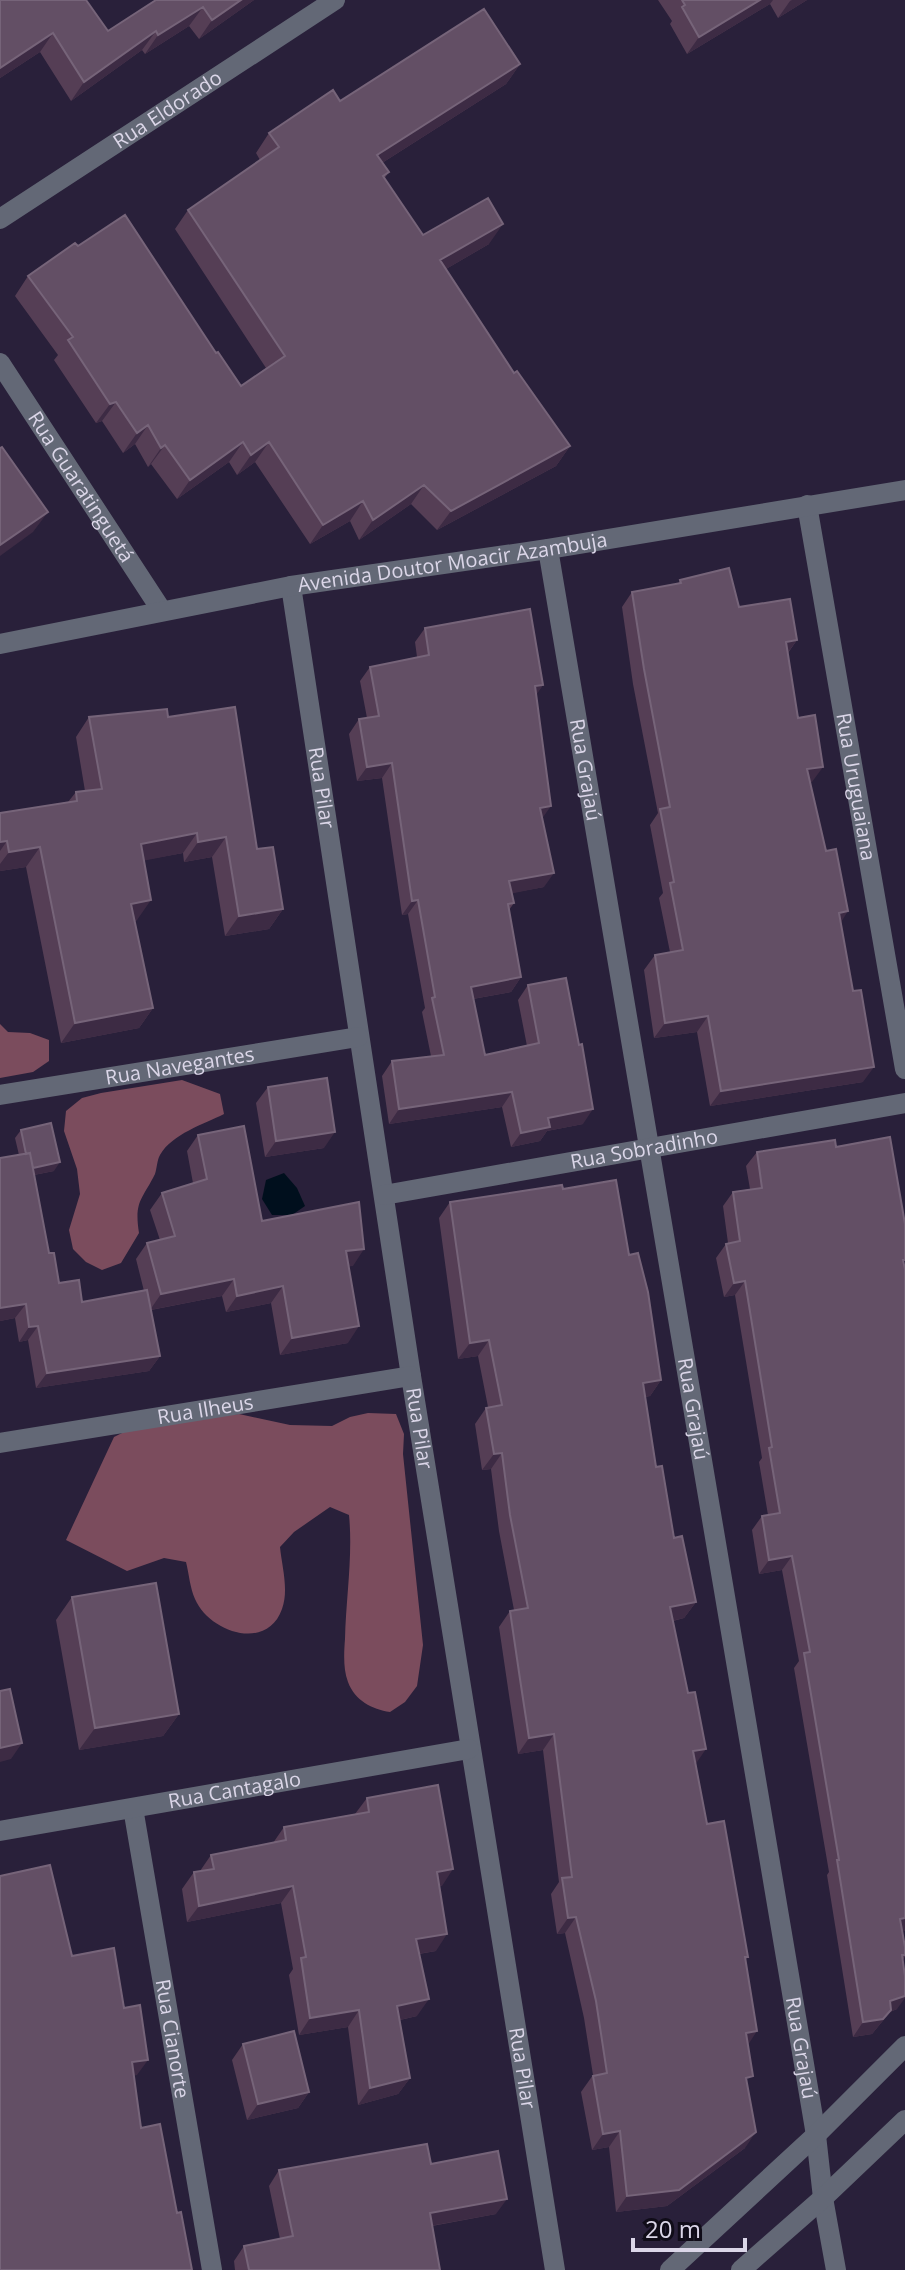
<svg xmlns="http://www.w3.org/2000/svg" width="905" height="2270" viewBox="0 0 905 2270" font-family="'Open Sans',sans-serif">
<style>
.forest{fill:#7b4c5d}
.water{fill:#000f1d}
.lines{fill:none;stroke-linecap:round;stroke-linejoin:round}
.minor{stroke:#636876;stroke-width:20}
.wall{fill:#553e55}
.shaded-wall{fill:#3d2b44}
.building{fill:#634f65;stroke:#766479;stroke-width:2}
.labels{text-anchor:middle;stroke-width:6;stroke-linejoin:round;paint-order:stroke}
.street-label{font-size:20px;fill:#dbd6e8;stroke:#100c18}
</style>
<rect width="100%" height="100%" fill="#29203a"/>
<!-- forest -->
<path class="forest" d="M0,1024L8,1032L30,1033L49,1040V1061L33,1072L0,1078Z
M182,1080L220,1094L224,1114C204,1124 172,1134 160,1155C157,1160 157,1168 155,1174C142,1200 134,1201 139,1233L121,1263L102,1270L86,1262L73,1249L69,1230L80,1194L77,1169L64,1131L66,1111L82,1098L101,1093Z
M368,1413L396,1414L404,1434L403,1454L423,1645L417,1686L405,1702L390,1712C372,1709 355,1701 348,1682C343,1669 344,1652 345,1639C346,1597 353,1556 349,1515L330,1507L294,1532L280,1547C282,1567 289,1590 282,1609C267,1652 209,1632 195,1599C190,1588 189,1574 186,1562L164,1558L127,1571L66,1540L114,1437L136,1426L239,1414L290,1425L332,1426L350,1417Z"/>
<!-- water -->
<path class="water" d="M284,1173L297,1188L305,1206L292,1215H272L262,1199L266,1180Z"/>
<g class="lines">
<!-- minor -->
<g class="minor">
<path id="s1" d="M0,219L335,0"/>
<path id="s2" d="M0,363L162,611"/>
<path id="s3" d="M807,505L905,1069"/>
<path id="s4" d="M548,549L816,2135L823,2198L836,2270"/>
<path id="s5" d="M291,586L411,1376L555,2270"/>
<path id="s6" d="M0,644L291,586L548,549L905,490"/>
<path id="s7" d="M0,1095L358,1037"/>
<path id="s8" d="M384,1195L905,1103"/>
<path id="s9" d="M0,1443L411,1376"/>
<path id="s10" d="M133,1808L212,2270"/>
<path id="s11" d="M0,1831L469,1749"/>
<path d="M670,2270L816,2135L905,2046"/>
<path d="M741,2270L823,2198L905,2120"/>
</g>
</g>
<!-- wall -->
<path class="wall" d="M0,0L108,31L156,0H254L199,39L189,26L145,54L142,50L71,101L40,52L0,78Z
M658,0H807L778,18L770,4L687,54L670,24L672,21Z
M520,64L506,84L382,163L389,172L384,179L423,235L489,244L446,269L514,373L570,446L556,466L437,530L411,504L359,540L350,521L310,544L255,462L237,475L229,462L177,499L151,464L148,467L135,444L123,453L102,421L96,423L54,360L58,355L15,296L28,276L78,246L216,353L241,386L266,368L175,229L188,210L260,160L256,153L269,133L340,101Z
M680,580L739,607L797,640L788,653L798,718L812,782H810L841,922L863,1082L710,1106L697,1032L654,1038L644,970L655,955L670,952L659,898L663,893L650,825L658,813L633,684L622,607L632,592L678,584Z
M425,628L543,685L536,694L542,818L544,887L511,893L514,903L509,910L521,977L511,992L473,999L485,1055L527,1046L518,1000L528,985L583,1124L547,1131L540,1141L511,1147L502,1107L389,1124L382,1076L392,1061L431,1056L422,1012L425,1008L408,914L402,915L382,778L357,781L349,734L359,719L367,718L360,681L370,667L417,657L415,642Z
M89,717H168L257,849L283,909L269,929L225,936L212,857L184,862L183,853L144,860L137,920L135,921L153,1008L139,1028L61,1043L26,867L0,871V813L68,802L76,792L85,791L76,737Z
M268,1087L324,1148L265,1157L256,1103Z
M21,1130L54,1171L34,1175L49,1253L59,1283L82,1302L144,1291L136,1259L147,1243L160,1240L150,1210L162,1193L193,1183L187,1151L198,1135L262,1221L353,1266H348V1343L280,1355L271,1303L226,1312L222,1296L151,1310L160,1356L149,1371L36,1388L28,1340L19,1342L15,1318L0,1321V1158L19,1155L15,1138Z
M757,1152L905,1931H902L905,1956L903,1960L897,2009L890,2012L872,2034L853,2037L827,1875L829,1872L794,1668L799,1661L782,1570L759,1574L752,1530L762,1516L768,1515L759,1462L762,1458L735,1295L724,1297L716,1258L726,1244L728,1243L723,1206L733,1192L750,1189L746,1166Z
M563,1189L629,1255L661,1380L650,1396L645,1397L656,1467L674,1538L696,1602L684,1618L673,1621L696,1764L707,1824L748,1957L745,1960L748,2045L745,2148L667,2206L616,2212L609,2147L592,2150L581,2092L593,2075L584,2018L565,1933L557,1934L551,1894L559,1882L543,1750L518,1754L509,1695L499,1627L510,1611L514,1610L499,1531L491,1469L482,1470L475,1424L486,1408L488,1407L478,1356L458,1359L439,1218L450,1202Z
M72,1597L179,1714L163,1736L79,1750L56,1620Z
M367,1798L442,1886H440L436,1951L419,1954L417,2016L400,2020L410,2078L398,2094L358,2105L348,2027L299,2035L289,1975L293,1969L281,1903L187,1922L182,1889L194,1872L200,1871L211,1855L273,1843L284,1827L355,1814Z
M243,2044L309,2092L298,2108L247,2120L232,2060Z
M431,2164L496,2214L432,2226L440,2270H235L234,2261L244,2246L280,2239L269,2186L279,2170Z"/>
<!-- shaded-wall -->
<path class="shaded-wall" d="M241,0H254L199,39L212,20Z
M760,0H773L770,4L687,54L699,37Z
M792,0H807L778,18L790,1Z
M203,7L189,26L145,54L158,35Z
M156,31L142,50L71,101L84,82Z
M53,33L40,52L0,78V68Z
M520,64L506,84L363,175L377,155Z
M503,224L489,244L427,280L440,260Z
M116,402L102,421L96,423L110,404Z
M148,425L135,444L123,453L137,433Z
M243,442L229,462L177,499L190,480Z
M269,442L255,462L237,475L251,455Z
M165,445L151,464L148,467L161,448Z
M570,446L556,466L437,530L451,511Z
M424,485L411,504L359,540L373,520Z
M363,501L350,521L310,544L323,525Z
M48,512L33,532L0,556V545Z
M797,640L786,655V642Z
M543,685L533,700L535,686Z
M392,763L382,778L357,781L367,767Z
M823,767L812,782L796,784L807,769Z
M551,806L541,820L540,808Z
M197,833L183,853L127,864L141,844Z
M226,837L212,857L184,862L198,842Z
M7,841L0,851V842Z
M40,847L26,867L0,871V864L9,852Z
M554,873L544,887L499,896L509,881Z
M151,900L137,920L117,924L131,904Z
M418,900L408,914L402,915L412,901Z
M283,909L269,929L225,936L239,916Z
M848,911L838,927L839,913Z
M521,977L511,992L461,1001L471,987Z
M153,1008L139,1028L61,1043L75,1023Z
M708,1016L697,1032L654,1038L665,1023Z
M874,1067L863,1082L710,1106L721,1091Z
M512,1092L502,1107L389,1124L399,1109Z
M593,1109L583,1124L547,1131L540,1141L511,1147L521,1133L548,1118Z
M335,1132L324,1148L265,1157L276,1141Z
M60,1162L54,1171L23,1177L29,1169Z
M364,1249L353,1266L334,1268L346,1251Z
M234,1279L222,1296L150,1310L161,1294Z
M745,1281L735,1295L724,1297L734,1283Z
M283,1286L271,1303L226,1312L237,1296Z
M26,1304L15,1318L0,1321V1308Z
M38,1326L28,1340L19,1342L29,1327Z
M359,1326L348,1343L280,1355L292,1338Z
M489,1340L478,1356L458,1359L470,1343Z
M160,1356L149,1371L36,1388L47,1373Z
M661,1380L650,1396L632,1399L643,1383Z
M502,1453L491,1469L482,1470L494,1454Z
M792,1556L782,1570L759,1574L769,1560Z
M696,1602L684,1618L659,1624L670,1607Z
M179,1714L163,1736L79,1750L95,1728Z
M554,1734L543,1750L518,1754L529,1738Z
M22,1743L11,1759L0,1762V1748Z
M706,1749L695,1765L693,1751Z
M453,1869L442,1886L426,1889L437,1872Z
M293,1886L281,1903L187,1922L199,1906Z
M576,1917L565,1933L557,1934L568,1918Z
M905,1918V1931L890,1934L900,1919Z
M447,1934L436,1951L404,1956L416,1939Z
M905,1996V1998L897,2009L890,2012L872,2034L853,2037L863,2022L890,2001Z
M429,1999L417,2016L386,2023L397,2006Z
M359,2010L348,2027L299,2035L310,2018Z
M757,2031L746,2048V2033Z
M148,2060L137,2075L121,2078L132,2062Z
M410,2078L398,2094L358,2105L370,2088Z
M309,2092L298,2108L247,2120L258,2104Z
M620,2131L609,2147L592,2150L603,2134Z
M756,2132L745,2148L667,2206L616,2212L627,2196Z
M507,2199L496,2214L419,2228L430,2213Z"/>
<!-- building -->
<path class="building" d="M0,0H86L108,31L156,0H241L212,20L203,7L158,35L156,31L84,82L53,33L0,68Z
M682,0H760L699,37L682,7L685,5Z
M484,9L520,64L377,155L389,172L383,176L423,235L488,198L503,224L440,260L514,373L517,371L570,446L451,511L424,485L373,520L363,501L323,525L269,442L251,455L243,442L190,480L165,445L161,448L148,425L137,433L116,402L110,404L68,340L73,337L28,276L75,243L78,246L125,215L216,353L218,352L241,386L285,356L188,210L279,147L269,133L333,90L340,101Z
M2,447L48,512L0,545V448Z
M729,568L739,607L790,599L797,640L786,642L798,718L815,715L823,767L807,769L826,851L836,849L848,911L839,913L853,991L861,990L874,1067L721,1091L708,1016L665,1023L655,955L683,950L670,883L674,882L660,809L670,807L644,669L632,592L681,583L680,580Z
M530,609L543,685L535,686L551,806L540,808L554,873L509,881L514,903L508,904L521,977L471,987L485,1055L539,1043L528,985L566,978L579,1045L582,1044L593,1109L548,1118L550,1127L521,1133L512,1092L399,1109L392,1061L444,1055L432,998L435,997L418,900L412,901L392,763L367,767L359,719L379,716L370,667L429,655L425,628Z
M235,707L257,849L273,847L283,909L239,916L226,837L198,842L197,833L141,844L151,900L131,904L153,1008L75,1023L40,847L9,852L7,841L0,842V813L77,801L76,792L102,789L89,717L167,709L168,717Z
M327,1078L335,1132L276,1141L268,1087Z
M51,1123L60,1162L33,1168L30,1153L26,1154L21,1130Z
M244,1126L262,1221L359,1202L364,1249L346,1251L359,1326L292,1338L283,1286L237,1296L234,1279L161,1294L147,1243L175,1236L162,1193L207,1179L198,1135Z
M890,1137L905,1224V1260H903L905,1269V1918L900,1919L905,1947V1955H902L905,1976V1996L890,2001L891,2010L883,2019L863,2022L837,1860H839L804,1653L810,1652L792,1556L769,1560L762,1516L780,1513L769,1448L772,1447L745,1281L734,1283L726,1244L740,1241L733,1192L762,1188L757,1152L835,1140L836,1147Z
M30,1153L49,1253H54L59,1283L79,1280L82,1302L147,1290L160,1356L47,1373L38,1326L29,1327L26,1304L0,1308V1158Z
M616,1180L629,1255L638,1253L648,1292L661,1380L643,1383L656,1467L662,1466L674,1538L682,1536L696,1602L670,1607L688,1693L695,1692L706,1749L693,1751L707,1824L724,1821L748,1957H745L757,2031L746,2033L753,2076L746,2078L756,2132L679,2190L627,2196L620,2131L603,2134L593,2076L607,2073L596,2001L576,1917L568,1918L562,1878L572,1877L554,1734L529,1738L520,1679L510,1611L528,1608L510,1515L502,1453L494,1454L486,1408L502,1405L489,1340L470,1343L450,1202L562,1185L563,1189Z
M156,1583L179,1714L95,1728L72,1597Z
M10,1689L22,1743L0,1748V1691Z
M438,1785L453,1869L437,1872L447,1934L416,1939L429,1999L397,2006L410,2078L370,2088L359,2010L310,2018L301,1958L306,1957L293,1886L199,1906L194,1872L214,1869L211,1855L286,1840L284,1827L369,1812L367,1798Z
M50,1865L72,1956L114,1948L124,2008L140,2005L148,2060L132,2062L141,2128L160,2124L177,2213L181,2212L192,2270H0V1876Z
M294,2031L309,2092L258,2104L243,2044Z
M427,2144L431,2164L498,2151L507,2199L430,2213L440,2270H249L244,2246L293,2236L279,2170Z"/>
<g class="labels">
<!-- street labels -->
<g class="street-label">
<text dy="7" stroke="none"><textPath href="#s1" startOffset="200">Rua Eldorado</textPath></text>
<text dy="7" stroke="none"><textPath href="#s2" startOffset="148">Rua Guaratinguetá</textPath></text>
<text dy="7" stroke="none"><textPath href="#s6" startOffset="460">Avenida Doutor Moacir Azambuja</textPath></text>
<text dy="7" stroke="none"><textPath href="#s4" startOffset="224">Rua Grajaú</textPath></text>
<text dy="7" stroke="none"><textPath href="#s3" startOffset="286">Rua Uruguaiana</textPath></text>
<text dy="7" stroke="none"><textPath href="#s5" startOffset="204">Rua Pilar</textPath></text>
<text dy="7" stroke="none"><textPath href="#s7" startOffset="182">Rua Navegantes</textPath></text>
<text dy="7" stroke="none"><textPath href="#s8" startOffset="264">Rua Sobradinho</textPath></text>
<text dy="7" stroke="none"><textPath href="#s9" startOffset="208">Rua Ilheus</textPath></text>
<text dy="7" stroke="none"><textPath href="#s4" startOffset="872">Rua Grajaú</textPath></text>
<text dy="7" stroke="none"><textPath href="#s5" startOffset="852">Rua Pilar</textPath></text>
<text dy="7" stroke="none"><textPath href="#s11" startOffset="238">Rua Cantagalo</textPath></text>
<text dy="7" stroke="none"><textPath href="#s10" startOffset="234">Rua Cianorte</textPath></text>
<text dy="7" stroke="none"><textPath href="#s4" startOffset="1520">Rua Grajaú</textPath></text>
<text dy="7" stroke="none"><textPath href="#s5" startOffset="1500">Rua Pilar</textPath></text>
</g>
</g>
<!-- scale -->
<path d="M633 2238v12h112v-12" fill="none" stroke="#dbd6e8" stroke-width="4"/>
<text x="645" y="2238" font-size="24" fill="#dbd6e8" stroke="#100c18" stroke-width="6" paint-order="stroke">20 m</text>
</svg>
